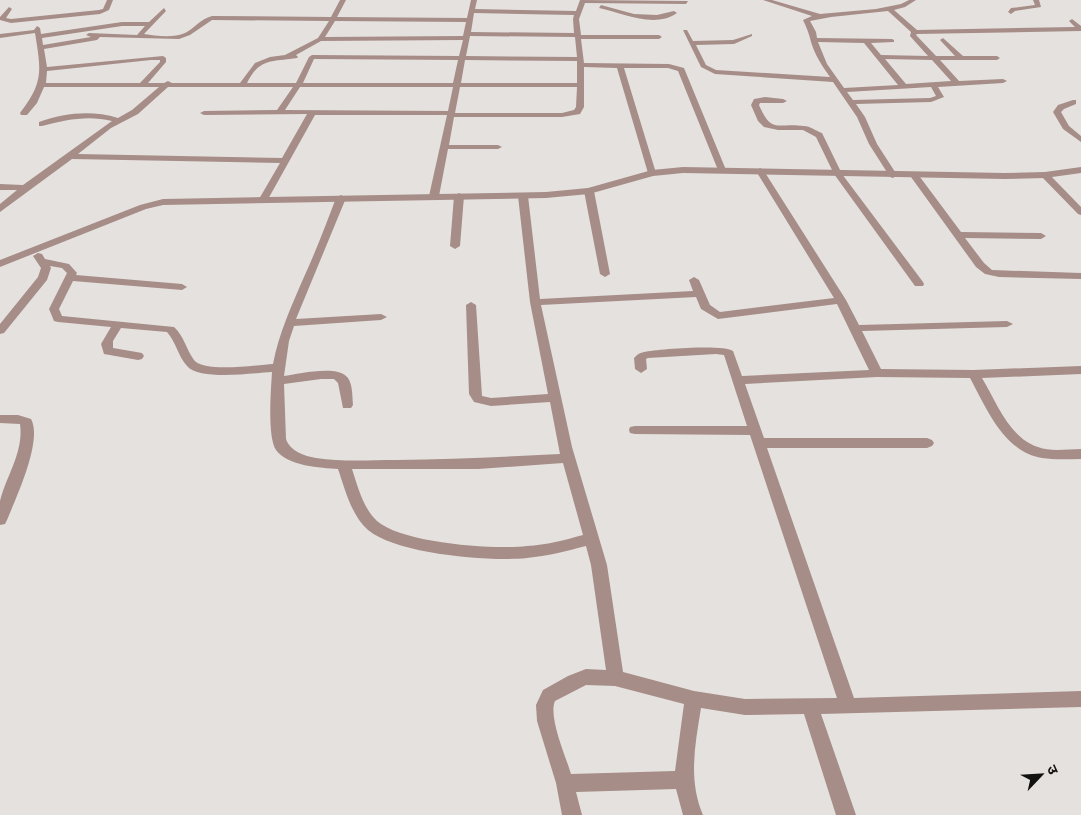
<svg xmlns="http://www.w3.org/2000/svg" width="1081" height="815" viewBox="0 0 1081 815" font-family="Montserrat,'Noto Sans Devanagari',sans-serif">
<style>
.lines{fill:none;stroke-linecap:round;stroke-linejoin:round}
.minor{fill:#a68d88;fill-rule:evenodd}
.tertiary{fill:#a68d88;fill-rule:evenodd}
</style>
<rect width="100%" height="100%" fill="#e5e1de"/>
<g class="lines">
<!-- minor -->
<path class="minor" d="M107,0H113L109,10L100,14L11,23L0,20V17L9,7L12,9L6,18L11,19L99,10L103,9Z
M340,0H346L337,17L467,18L471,0H477L475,9L576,11L580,0L688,1L686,4L585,3L579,19L581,35H659L662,37L659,39H581L584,63L669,64L684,68L726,170L722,173L718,170L678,71L668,68H624L656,173L652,176L648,173L617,68L584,67V107L580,114L562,117H454L449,145H498L502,147L498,149H448L439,196L434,199L429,196L447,115H315L267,201L264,202L259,199L280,163L72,159L0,212V204L17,190H0V184L23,185L112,121C87,115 66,120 42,126H39V122C65,113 91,110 118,118L132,110L159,87H44L37,103L27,115H21L20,113C44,82 41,70 35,33L0,38V34L34,30L37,26L40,28L41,34L122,22H149L164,8L166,11L144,34C156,36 174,38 185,33C195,28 200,19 212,16L331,17ZM474,13L574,15L573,19L574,33L471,32ZM212,20L329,21L318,38L285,55L270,57L255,63L240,83H172L168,81L164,83H148L166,62V58L163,56L47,67L44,49L97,40L100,37L179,39L190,35ZM335,21L466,22L463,36L325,37ZM122,26H145L137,35L89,33L86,35L91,37L43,45L42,38ZM470,36L575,37L577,57L466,56ZM463,40L459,56L312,55L309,57L296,83H247C260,57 273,62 297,58L298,57L296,55L321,41ZM314,59L458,60L453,83H303ZM151,60H160V62L140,83H46L47,71ZM465,60L577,61V83H461ZM168,87H293L277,110L204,111L200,113L204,115L307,114L282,158L78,154L111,128L138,114ZM300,87H453L448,111L285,110ZM460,87H577L576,107L574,110L562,113H455Z
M763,0H772L820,14L876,9L901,4L909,0H916L905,7L894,10L917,30L1075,27L1069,21L1072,19L1081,26V31L917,34L916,35L936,56H955L940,40L943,38L963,56H997L1000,58L997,60H940L959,81L1003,79L1007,81L1003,83L938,87L944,97L931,102L856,104L865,117L877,144L897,175L893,178L890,177L869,144L857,117L833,82L715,74L701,67L683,30H687L693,41L733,40L752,34V36L734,44L696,45L706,65L716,70L830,77C822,66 815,55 811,42C809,34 807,28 803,20L812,16ZM888,11L911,32L910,36L928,56L881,55L871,43L894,42V40L892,39L817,38L816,32L810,21L831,17ZM818,42L864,43L898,85L844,88L827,64ZM885,59L932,60L951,81L906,84ZM931,87L936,96L930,98L853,100L847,92Z
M1033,0H1039L1041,7L1015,11L1011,14L1008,12L1011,8L1035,5Z
M601,5L634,14L657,15L674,11L677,13C654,29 623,13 599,8Z
M765,97L783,99L787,101L783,103H760L759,105C772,135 777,122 804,126C810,126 816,131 822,133L842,174L923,282L924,284L923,286H915L834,174L816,137L803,130H778L764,127L758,121L751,105L754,99Z
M1073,100H1076V104L1064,109L1061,112L1069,126L1081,136V142L1063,129L1053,112L1058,105Z
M760,168L764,171L846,300L859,325L1007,321L1013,324L1007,327L862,331L881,369L974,370L1081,366V374L982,378C996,401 1009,438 1038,447C1051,452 1067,449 1081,449V459C1068,459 1055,460 1042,458C1003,451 987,409 970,378L877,377L745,384L764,438H927L932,440L934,443L932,446L927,448H767L854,698L1081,691V707L821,714L856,815H836L804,714L745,715L701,708C695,745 688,780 703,815H683L676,789L576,792L582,815H562L556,783L537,721L536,705L543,690L568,676L586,669L606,670L591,565L586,546C567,551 547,556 527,558C489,562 397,554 368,530C351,515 345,489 338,469C321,468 287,466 276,450C267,436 271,389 272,372C253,373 200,381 187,366C178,356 176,342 167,332L121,328L113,341V348L142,353L144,356L142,359L138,360L104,354L101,344L111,327L58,322L54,321L49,309L67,273L62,268L50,266L51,268L47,280L4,333L0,334V324L38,277L41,268L33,256L38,253L42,254L45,259L69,264L77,273L76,275L182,284L187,287L182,290L73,281L59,309L62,316L174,327C184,336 186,349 194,360C204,373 256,365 273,364C279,333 291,307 304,277C316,251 326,224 336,198L341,195L346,198L296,319L381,314L387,317L381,320L294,326L289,341L284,376C298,374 338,364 348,378C353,386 352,396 353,405L351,408H343L338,383L334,379H321L284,384L286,439C290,451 304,456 316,458C342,462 370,460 396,460C451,459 505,457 560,454L550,402L491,406L474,402L469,394L466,305L471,302L476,305L482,396L491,398L548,394L530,302L518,196L520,194H526L528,196L540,299L693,291L689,280L694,277L699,280L710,305L720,312L834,298L756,171ZM696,297L701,309L718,319L837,304L869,370L742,376L733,351C725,344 657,349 644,352C639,353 637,355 634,358L635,369L641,373L647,369L646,359L648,358L716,354L724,355L747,426H635L630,427L629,430L630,433L635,434L750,435L837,698L745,699L694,691L623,672L607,565L572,447L541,305ZM563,463L583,535C565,540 546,545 527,546C493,550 402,543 377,521C363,508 358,487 352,469H478ZM586,685L615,686L684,704L675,771L571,774C566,757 548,717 555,701Z
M914,172L917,173L961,232L1041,233L1046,236L1041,239L965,238L984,263L992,270L1081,273V279L999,277L985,274L976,267L911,177V173Z
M1045,172L1048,173L1081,207V215L1078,214L1042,177V173Z
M589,188L594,191L610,274L605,277L600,274L584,191Z
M459,193L464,196L460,246L455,249L450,246L454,196Z
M0,415H18L31,419C43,440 16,498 7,520L5,524L0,525C0,518 0,509 0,501C6,476 24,452 20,424L0,423Z"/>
<!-- tertiary -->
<path class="tertiary" d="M683,167L1005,173L1045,172L1081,167V173L1045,178L1005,179L683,173L653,176L589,194L546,198L163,205L146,209L0,267V260L140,205L163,199L546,192L588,188L652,170Z"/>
</g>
<!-- north arrow -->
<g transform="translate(1041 775) rotate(65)" stroke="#e5e1de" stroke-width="4" paint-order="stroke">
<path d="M0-4L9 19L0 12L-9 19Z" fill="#121110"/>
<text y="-8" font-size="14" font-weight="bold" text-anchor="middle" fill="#121110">उ</text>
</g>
</svg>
